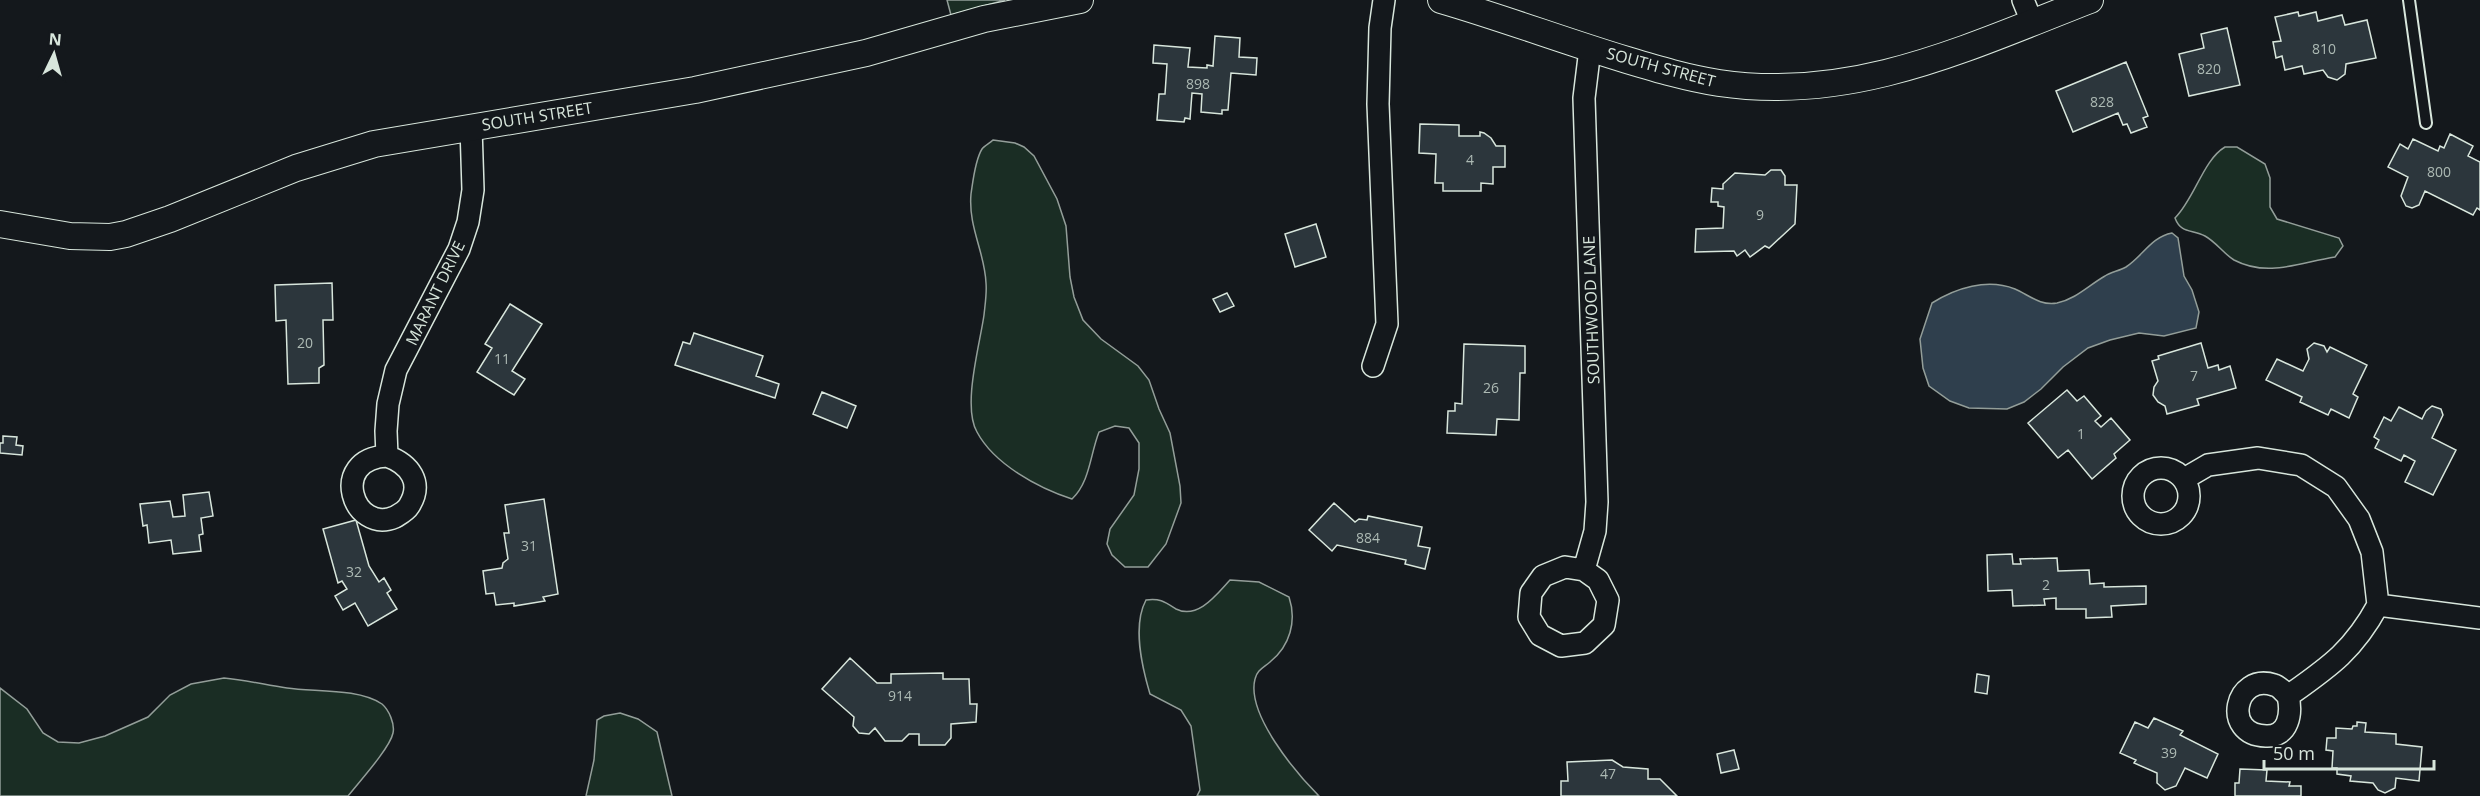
<svg xmlns="http://www.w3.org/2000/svg" width="2480" height="796" viewBox="0 0 2480 796" font-family="'Open Sans',sans-serif">
<style>
.green{fill:#1a2d24;stroke:#939e99;stroke-width:1.5}
.water{fill:#2f3f4d;stroke:#939e99;stroke-width:1.5}
.building{fill:#2c363c;stroke:#d8e6dc;stroke-width:1.5}
.lines{fill:none;stroke-linecap:round;stroke-linejoin:round}
.service-casing{stroke:#d8e6dc;stroke-width:14}
.minor-casing{stroke:#d8e6dc;stroke-width:24}
.tertiary-casing{stroke:#d8e6dc;stroke-width:28}
.service{stroke:#14181c;stroke-width:10}
.minor{stroke:#14181c;stroke-width:21}
.tertiary{stroke:#14181c;stroke-width:26}
.labels{text-anchor:middle;stroke-width:4.5;stroke-linejoin:round;paint-order:stroke}
.number-label{font-size:14px;fill:#adbab4}
.street-label{font-size:16px;fill:#d8e6dc;stroke:#14181c}
</style>
<rect width="100%" height="100%" fill="#14181c"/>
<!-- green -->
<path class="green" d="M947,0H1005L951,15Z
M993,140L1015,143L1024,147L1034,156L1057,199L1066,226L1070,277L1074,297L1083,320L1101,339L1138,366L1149,380L1159,409L1170,433L1180,486L1181,503L1166,544L1148,567H1125L1112,555L1107,544L1110,529L1134,495L1139,469V443L1129,428L1115,426L1099,432C1090,455 1090,482 1072,499C1038,488 994,464 977,432C962,406 980,344 984,315C985,305 987,293 986,283C985,253 968,227 971,194C973,181 975,160 982,149C984,146 990,143 993,140Z
M2225,147H2237L2265,164L2270,178V207L2277,219L2339,238L2343,246L2335,257C2301,262 2268,278 2234,260C2224,254 2216,242 2205,236C2192,229 2181,234 2175,218C2195,198 2203,160 2225,147Z
M1230,580L1259,582L1289,597C1297,621 1290,646 1270,662C1263,668 1257,670 1255,679C1246,714 1296,773 1319,796H1197L1200,790L1191,726L1181,710L1150,694C1142,667 1132,626 1146,600C1160,598 1165,602 1176,609C1198,620 1217,594 1230,580Z
M224,678C246,680 266,685 287,688C315,692 358,688 382,704C389,710 395,724 393,733C390,748 359,782 348,796H0V688L27,709L43,733L58,742L79,743L105,736L148,717L170,695L191,684Z
M620,713L638,719L657,732L672,796H586L594,760L597,720L604,716Z"/>
<!-- water -->
<path class="water" d="M2172,233L2178,238L2184,276L2192,290L2199,312L2196,328L2164,336L2139,333L2110,340L2088,348L2063,367L2041,389L2024,402L2007,409L1969,408L1950,401L1929,386L1923,368L1920,339L1932,303C1956,288 1987,278 2015,289C2029,295 2040,306 2057,303C2076,299 2089,285 2105,276C2111,272 2119,271 2126,267C2143,256 2151,237 2172,233Z"/>
<!-- building -->
<path class="building" d="M2298,12L2299,16L2316,12L2318,21L2342,15L2345,25L2367,20L2376,58L2346,64L2345,74L2337,80L2328,77L2323,70L2304,74L2302,66L2285,70L2282,56L2276,58L2273,42L2281,41L2275,17Z
M2227,28L2240,85L2189,96L2179,54L2204,48L2201,34Z
M1215,36L1240,38L1239,57L1257,58L1256,75L1231,73L1228,110H1222V114L1201,112L1202,94L1192,93L1190,119L1185,118L1184,122L1157,120L1159,94H1165L1167,64L1153,63L1154,45L1190,48L1188,67L1207,68V65L1213,66Z
M2126,62L2148,116L2143,118L2147,127L2131,133L2127,124L2123,125L2118,113L2073,132L2056,91Z
M1420,124L1459,125V136H1480V132L1484,133L1491,138L1496,146H1505V167H1493V184L1481,183V191H1443V183H1435L1436,154L1419,153Z
M2450,134L2473,146L2468,156L2480,162V210L2477,208L2473,215L2425,191L2419,205L2412,208L2406,206L2401,196L2408,177L2388,167L2400,144L2408,149L2413,139L2438,151L2440,146L2444,148Z
M1771,170H1781L1785,176V185H1797L1795,224L1769,248L1765,246L1750,257L1745,250L1737,256L1734,251L1695,252L1696,229L1723,228L1724,207L1718,206V202H1711L1712,188L1723,189V184L1735,173L1765,175Z
M1316,224L1326,257L1295,267L1285,234Z
M332,283L333,320H323L324,365L319,368V383L288,384L286,320L276,321L275,285Z
M1227,293L1234,306L1220,312L1213,299Z
M510,304L542,324L512,371L525,379L514,395L477,372L492,348L485,344Z
M694,333L763,356L756,376L779,384L775,398L675,365L683,342L690,344Z
M2201,343L2208,368L2218,365L2219,370L2230,366L2236,388L2197,399L2199,405L2167,414L2165,406L2158,402L2153,395L2154,387L2158,381L2152,361L2159,359L2158,356Z
M2314,343L2324,346L2327,352L2330,347L2367,365L2353,394L2358,397L2349,418L2331,409L2328,415L2300,402L2302,397L2266,380L2277,359L2303,371L2309,359L2307,349Z
M1464,344L1525,346V373H1520L1519,420L1497,419L1496,435L1447,433L1448,411H1455V403L1462,404Z
M2067,390L2077,401L2084,396L2101,416L2095,421L2101,427L2111,418L2130,440L2114,454L2116,458L2092,479L2068,450L2058,458L2028,423Z
M822,392L856,406L847,428L813,414Z
M2432,406L2441,409L2443,415L2432,438L2456,450L2433,495L2405,482L2415,461L2404,455L2401,461L2375,448L2379,440L2374,437L2384,417L2391,421L2399,407L2422,419L2426,411Z
M3,436L17,437L16,445L23,446L22,455L0,453V443H3Z
M209,492L213,516L201,518L203,534L199,535L201,551L173,554L171,540L149,543L147,525L143,526L140,504L170,501L173,517L185,516L183,495Z
M544,499L558,594L543,597L545,601L514,606V603L496,605L494,593L486,594L483,571L502,568L503,563L508,559L504,533H509L505,505Z
M1334,503L1355,522L1359,519L1367,520L1368,516L1422,527L1418,546L1430,548L1425,569L1405,564L1406,560L1337,545L1332,551L1309,530Z
M356,520L369,566L379,582L384,578L391,590L387,593L397,609L368,626L355,603L343,610L335,596L347,589L342,581L338,583L323,529Z
M2012,554L2013,564H2021L2020,559L2057,558L2058,571L2089,570L2090,584L2104,583V587L2146,586V604L2111,606L2112,617L2086,618V609H2056V598L2044,599L2045,605L2013,606L2012,590L1988,591L1987,555Z
M850,658L877,683H891V674L943,673V679H969L970,704H977L976,722L951,724V738L945,745H919V734H909L902,741H885L875,728L869,734L859,733L853,726L854,717L822,689Z
M1977,674L1989,676L1987,694L1975,692Z
M2154,718L2183,731L2180,735L2218,754L2207,778L2185,768L2176,786L2165,790L2157,783V773L2134,763L2136,760L2120,753L2135,722L2148,728Z
M2357,722L2366,723L2365,732L2396,734V744L2422,747L2419,781L2396,778L2395,788L2385,793L2378,790L2373,783L2350,781L2351,776L2337,774V768H2332L2333,751L2326,750L2327,738H2336V728L2352,729L2353,726H2357Z
M1734,750L1739,769L1721,773L1717,754Z
M1612,760L1623,767L1648,769V779H1660L1677,796H1561V781H1568L1567,762Z
M2240,769L2267,770L2266,781L2290,782L2289,786H2301V796H2235V783H2239Z"/>
<g class="lines">
<defs>
<path id="service" d="M2409,0L2426,123"/>
<path id="minor" d="M2023,0L2032,22
M1373,366L1387,324L1378,104L1380,28L1384,0
M387,456C409,464 424,482 409,506C406,511 400,514 395,517C353,535 328,459 387,456L386,431L388,404L396,370L459,249L468,222L473,190L471,127
M2133 496a28 28 0 1 1 56 0a28 28 0 1 1-56 0Z
M2184,479L2208,465L2258,458L2301,465L2336,487L2359,519L2372,552L2378,605L2480,618
M1584,570L1598,580L1608,600L1604,625L1585,643L1561,646L1540,635L1529,617L1531,593L1543,576L1565,567L1584,570L1595,531L1597,502L1584,98L1590,49
M2288,696C2292,713 2289,737 2266,736C2221,735 2235,672 2274,685C2279,686 2284,692 2288,696C2329,667 2353,651 2378,605"/>
<path id="tertiary" d="M1441,0C1503,18 1564,41 1627,60C1657,69 1687,78 1719,83C1854,103 1968,47 2090,0
M0,224L70,236L110,237L126,234L170,219L296,168L374,144L695,90L866,53L984,19L1080,0"/>
</defs>
<!-- service casing -->
<use href="#service" class="service-casing"/>
<!-- minor casing -->
<use href="#minor" class="minor-casing"/>
<!-- tertiary casing -->
<use href="#tertiary" class="tertiary-casing"/>
<!-- service -->
<use href="#service" class="service"/>
<!-- minor -->
<use href="#minor" class="minor"/>
<!-- tertiary -->
<use href="#tertiary" class="tertiary"/>
</g>
<g class="labels">
<!-- number labels -->
<g class="number-label">
<text x="2324" y="54">810</text>
<text x="2209" y="74">820</text>
<text x="1198" y="89">898</text>
<text x="2102" y="107">828</text>
<text x="1470" y="165">4</text>
<text x="2439" y="177">800</text>
<text x="1760" y="220">9</text>
<text x="305" y="348">20</text>
<text x="502" y="364">11</text>
<text x="2194" y="381">7</text>
<text x="1491" y="393">26</text>
<text x="2081" y="439">1</text>
<text x="1368" y="543">884</text>
<text x="529" y="551">31</text>
<text x="354" y="577">32</text>
<text x="2046" y="590">2</text>
<text x="900" y="701">914</text>
<text x="2169" y="758">39</text>
<text x="1608" y="779">47</text>
</g>
<!-- street labels -->
<g class="street-label">
<text transform="translate(1661 67) rotate(15)" y="6">SOUTH STREET</text>
<text transform="translate(537 116) rotate(-9)" y="6">SOUTH STREET</text>
<text transform="translate(435 293) rotate(-64)" y="6">MARANT DRIVE</text>
<text transform="translate(1591 310) rotate(-92)" y="6">SOUTHWOOD LANE</text>
</g>
</g>
<!-- north arrow -->
<g transform="translate(54 54) rotate(5)" stroke="#14181c" stroke-width="4.5" paint-order="stroke">
<path d="M0-4.5L10 22L0 15L-10 22Z" fill="#d8e6dc"/>
<text y="-9" font-size="16" font-weight="bold" text-anchor="middle" fill="#d8e6dc">N</text>
</g>
<!-- scale -->
<path d="M2264 760v9h170v-9" fill="none" stroke="#d8e6dc" stroke-width="3"/>
<text x="2273" y="760" font-size="18" fill="#d8e6dc" stroke="#14181c" stroke-width="4.5" paint-order="stroke">50 m</text>
</svg>
